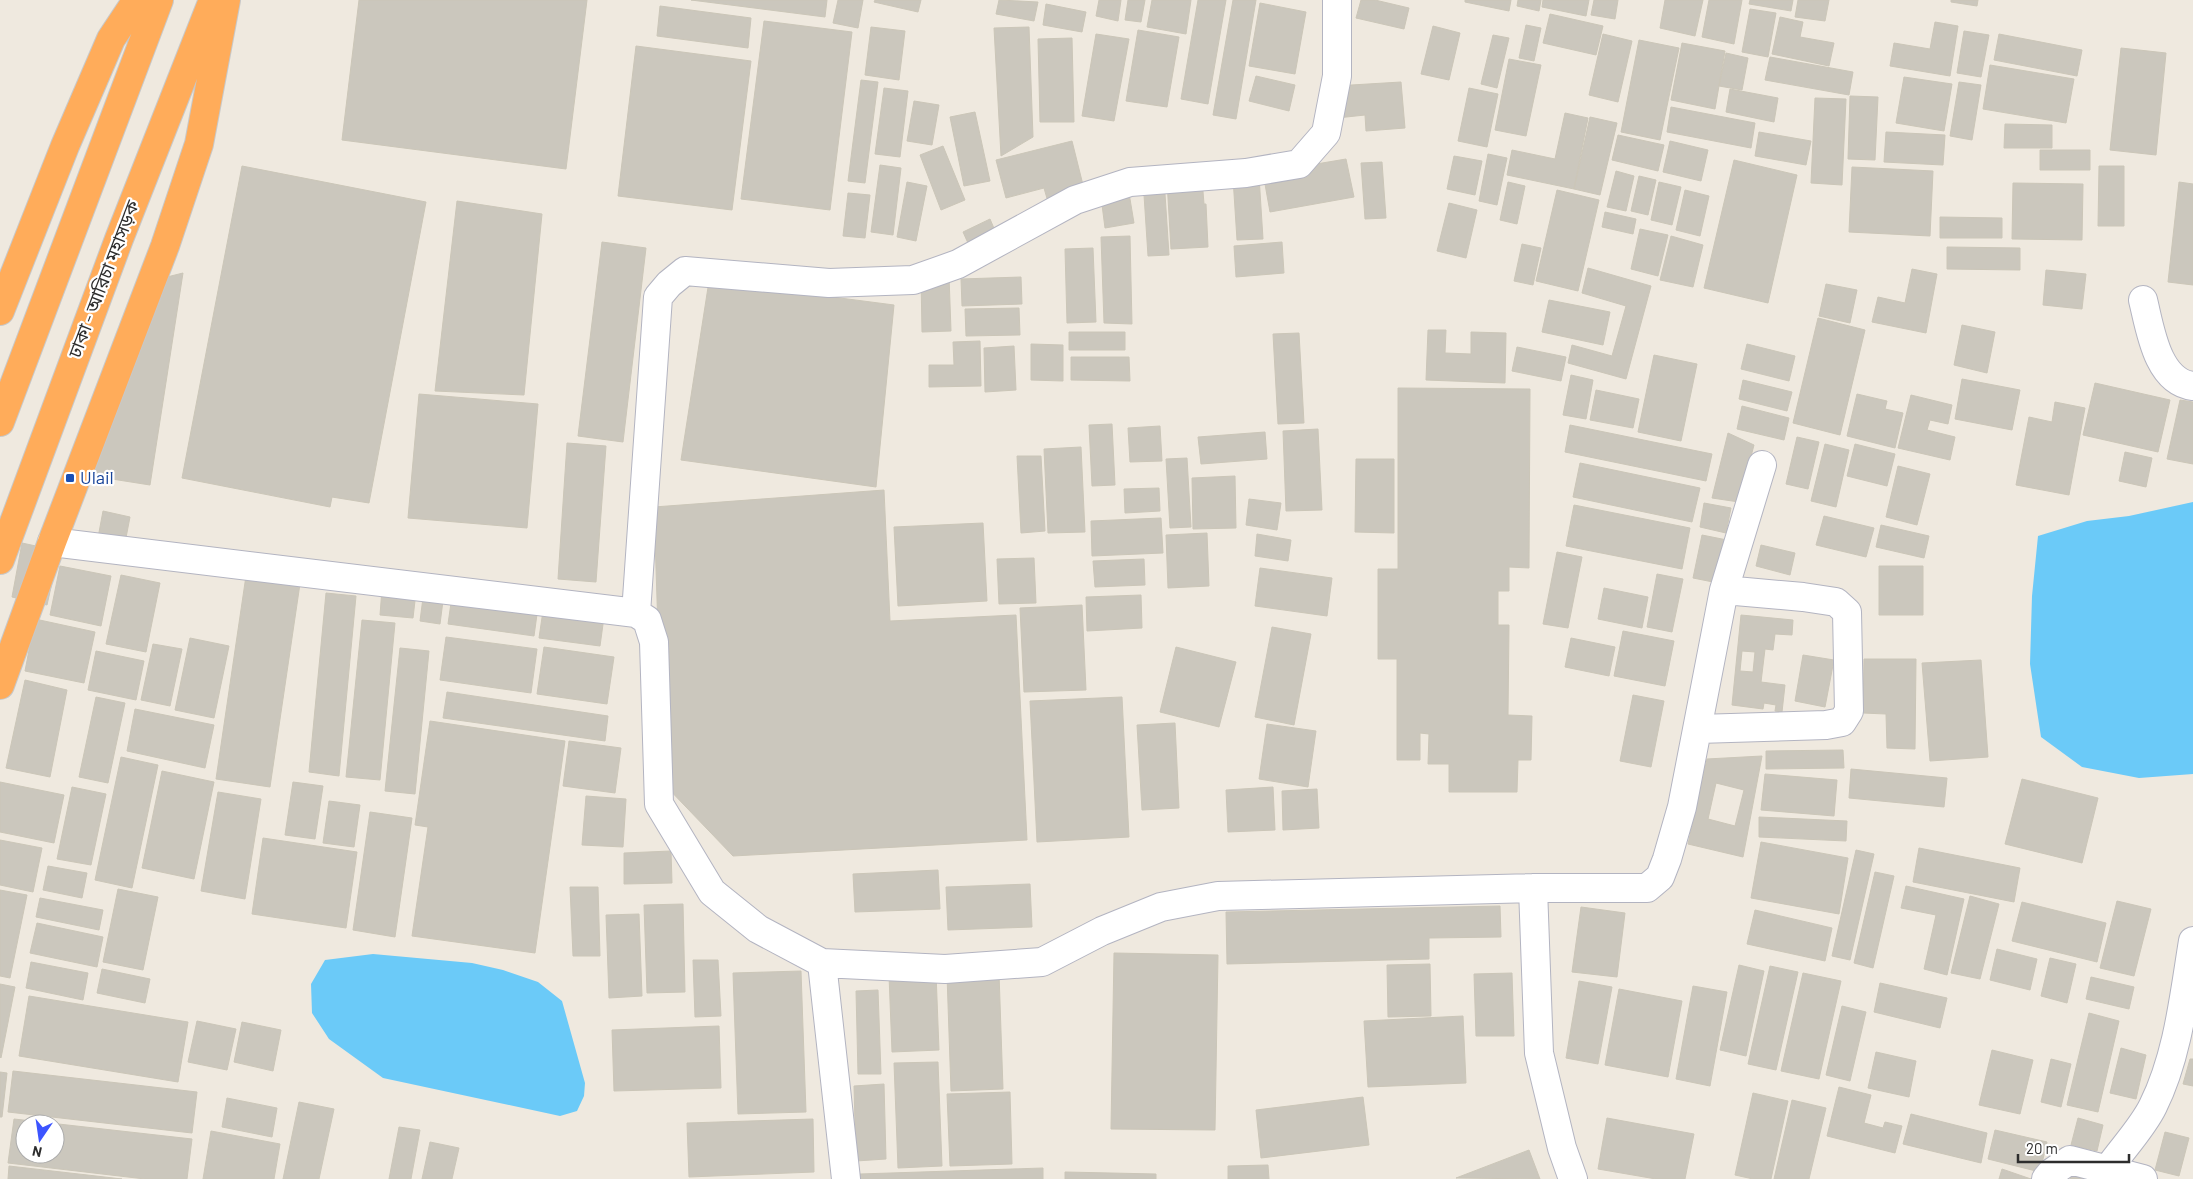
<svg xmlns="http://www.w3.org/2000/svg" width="2193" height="1179" viewBox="0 0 2193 1179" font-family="Barlow,'Noto Sans Bengali',sans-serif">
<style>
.water{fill:#6bcaf8}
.building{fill:#cbc7bd;stroke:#cbc6b8;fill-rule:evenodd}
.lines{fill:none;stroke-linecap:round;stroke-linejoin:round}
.minor-casing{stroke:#b3b4c1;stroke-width:30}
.highway-casing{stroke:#c8c8c8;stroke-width:30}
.minor{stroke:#fff;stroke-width:28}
.highway{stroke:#ffac5a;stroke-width:28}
.transit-dot{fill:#1a4fb4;stroke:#fff;stroke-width:2}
.labels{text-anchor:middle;stroke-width:4.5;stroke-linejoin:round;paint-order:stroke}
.street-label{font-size:18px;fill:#2d2d2d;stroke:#fff}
.transit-label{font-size:18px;fill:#164399;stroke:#fff;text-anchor:start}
</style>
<rect width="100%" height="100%" fill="#efe9df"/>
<!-- water -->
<path class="water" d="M2193,502V774L2139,778L2082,767L2041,737L2030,664L2032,596L2038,536L2087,521L2129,516Z
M373,954L472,963L503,970L538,982L562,1001L585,1083L584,1096L577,1111L560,1116L383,1078L329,1039L312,1013L311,984L325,960Z"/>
<!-- building -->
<path class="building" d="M359,0H587L566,169L342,140Z
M691,0H827L825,17Z
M838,0H863L858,28L833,23Z
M875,0H921L918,12L874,2Z
M999,0L1038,2L1034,21L996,14Z
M1099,0H1121L1118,21L1096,16Z
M1128,0H1145L1141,22L1125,20Z
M1152,0H1191L1186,34L1147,27Z
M1198,0H1226L1208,104L1181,99Z
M1233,0H1256L1236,119L1213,115Z
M1361,0H1375L1409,8L1404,29L1356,18Z
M1465,0H1511L1509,11L1465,2Z
M1518,0H1541L1539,11L1517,6Z
M1543,0H1589L1586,16L1542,7Z
M1594,0H1618L1615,19L1591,15Z
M1665,0H1703L1695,36L1660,28Z
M1709,0H1742L1734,44L1702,37Z
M1750,0H1793L1791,11L1749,4Z
M1798,0H1829L1825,21L1795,17Z
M1951,0H1978L1977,6L1951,2Z
M1260,3L1306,12L1295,74L1249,66Z
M1046,4L1086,12L1082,32L1043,25Z
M660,6L751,18L748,48L657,36Z
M1750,9L1776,13L1768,57L1742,52Z
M1550,14L1603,26L1596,55L1543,43Z
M1780,17L1803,22L1800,37L1834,43L1829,66L1772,54Z
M764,21L852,32L830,210L741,199Z
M1935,22L1958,26L1950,76L1890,66L1894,43L1930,49Z
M1526,25L1541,28L1534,61L1519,58Z
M1433,26L1460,33L1449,80L1421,74Z
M871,27L905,31L899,80L865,75Z
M1029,27L1033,137L1001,156L994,28Z
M1138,30L1179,37L1167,107L1126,101Z
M1964,31L1989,35L1981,77L1957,73Z
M1096,34L1129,39L1114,121L1082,116Z
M1603,34L1632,41L1618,102L1589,95Z
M1999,34L2082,50L2077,76L1994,60Z
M1493,35L1509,38L1497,88L1481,84Z
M1072,38L1074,122H1040L1038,39Z
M1639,40L1679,48L1660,140L1621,132Z
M1682,43L1725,51L1715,109L1671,100Z
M636,46L751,61L732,210L618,196Z
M2121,48L2166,53L2156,155L2110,150Z
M1726,53L1748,58L1742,90L1719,86Z
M1770,57L1853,72L1849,95L1765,80Z
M1509,59L1541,65L1526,136L1495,130Z
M1990,65L2074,79L2066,123L1983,109Z
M1256,76L1295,85L1289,111L1249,101Z
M1904,77L1952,84L1944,131L1896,123Z
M861,80L878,82L865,183L848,181Z
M1401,82L1405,128L1366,131L1365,115L1337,118L1335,86Z
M1959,82L1981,85L1972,140L1950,136Z
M884,88L908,91L900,157L875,154Z
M1469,88L1498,94L1487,147L1458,141Z
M1730,89L1778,98L1774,122L1726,112Z
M1850,96L1878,97L1875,160L1848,159Z
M1815,98L1846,99L1842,185L1811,183Z
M914,101L939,105L932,145L907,141Z
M1671,107L1755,123L1751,148L1667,132Z
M975,112L990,181L964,186L950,117Z
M1565,113L1588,118L1574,189L1507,175L1512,150L1555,159Z
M1590,117L1617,123L1600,195L1574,189Z
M2005,124L2052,125V148H2004Z
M1759,132L1811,141L1806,165L1755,156Z
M1886,132L1945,135L1943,165L1884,162Z
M1618,135L1664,145L1658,171L1612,160Z
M1072,141L1085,193L1048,202L1044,188L1006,198L996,160Z
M1670,141L1708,150L1701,181L1663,172Z
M943,146L965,200L941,210L920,155Z
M2040,150H2090V170H2040Z
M1488,154L1507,158L1497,205L1479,201Z
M1454,156L1482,161L1475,195L1447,189Z
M1346,159L1354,197L1270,212L1263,173Z
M1734,160L1797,175L1768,303L1704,288Z
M1382,162L1386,218L1365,219L1361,163Z
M880,165L901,168L893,235L871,232Z
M242,166L426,202L369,503L332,497L330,507L182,478Z
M2099,166H2124V226H2098Z
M1852,167L1933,171L1930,236L1849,232Z
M1616,171L1634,176L1626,211L1607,207Z
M1259,176L1263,239L1237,240L1233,178Z
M1639,176L1656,180L1648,215L1631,211Z
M1202,179L1204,204H1206L1208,247L1171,249L1167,181Z
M907,182L927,186L916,241L897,237Z
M1508,182L1525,186L1517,224L1500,220Z
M1659,182L1681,187L1672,225L1651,220Z
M2179,182L2193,184V285L2168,282Z
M2013,183L2083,184L2082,240L2012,239Z
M1557,190L1599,200L1578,291L1536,281Z
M1685,190L1709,196L1700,236L1676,230Z
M848,193L870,195L865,238L843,236Z
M1129,193L1134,223L1105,228L1101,197Z
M1165,194L1169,255L1148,256L1144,195Z
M457,201L542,214L524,395L435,391Z
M1449,203L1477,210L1466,258L1437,251Z
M1605,212L1636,219L1633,234L1602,227Z
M1940,217L2002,218V238H1940Z
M990,219L999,240L972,252L963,232Z
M1640,229L1668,235L1658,276L1631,269Z
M1130,236L1132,324L1104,323L1101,237Z
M1671,236L1703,245L1693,287L1660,280Z
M602,242L646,248L623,442L578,436Z
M1282,242L1284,273L1236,277L1234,246Z
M1522,244L1541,248L1533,285L1514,281Z
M1947,247L2020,248V270L1947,269Z
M1093,248L1096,322L1067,323L1065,249Z
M1588,268L1651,286L1626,379L1568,363L1572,345L1612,356L1626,306L1582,293Z
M1912,269L1937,274L1926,333L1872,322L1878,297L1905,303Z
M2046,270L2086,274L2082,309L2043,305Z
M183,273L150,485L74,473L163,278Z
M949,276L951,331L922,332L921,277Z
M1021,277L1022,304L962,306L961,279Z
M709,281L894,305L876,487L681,460Z
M1826,284L1857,290L1850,323L1819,316Z
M1549,300L1610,312L1603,345L1542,332Z
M1019,308L1020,335L966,336L965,309Z
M1818,318L1865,330L1840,435L1793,423Z
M1962,325L1995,332L1987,373L1954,365Z
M1428,330H1446L1445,353L1471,354V332L1506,333L1505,383L1426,380Z
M1069,332H1125V350H1069Z
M1299,333L1304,423L1278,424L1273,334Z
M980,341L981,386L929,387V365H954L953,342Z
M1031,344L1063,345V381L1031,380Z
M1747,344L1795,356L1789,381L1741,369Z
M1014,346L1016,390L985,392L984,348Z
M1517,347L1566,357L1561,381L1512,371Z
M1654,355L1697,364L1681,441L1638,432Z
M1071,357H1129L1130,381L1071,380Z
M1571,375L1593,380L1586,419L1563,415Z
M1962,379L2020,390L2012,430L1955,419Z
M1743,380L1792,392L1787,411L1739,399Z
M2095,383L2170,400L2158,452L2083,435Z
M1398,388L1530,389L1529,568L1509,567V591H1498V625H1509L1508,715L1532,716L1531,760H1518L1517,792H1449V764H1428L1429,734L1420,733V760H1397V659H1378V569H1398Z
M1596,390L1639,399L1633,428L1590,420Z
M419,394L538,404L527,528L408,518Z
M1857,394L1887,401L1885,409L1903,413L1895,448L1847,436Z
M1911,395L1952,405L1948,424L1930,420L1927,430L1955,437L1950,460L1898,448Z
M2180,400L2193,402V464L2167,459Z
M2055,402L2085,408L2069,495L2016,485L2029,417L2052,422Z
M1742,406L1789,418L1784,440L1737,429Z
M1112,424L1115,485L1092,486L1089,425Z
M1570,425L1712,454L1706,481L1565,452Z
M1160,426L1162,461L1130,462L1128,428Z
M1318,429L1322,510L1286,511L1283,431Z
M1265,432L1267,459L1201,464L1198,437Z
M1728,433L1754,445L1739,502L1712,498Z
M1797,437L1819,442L1808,489L1786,484Z
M567,443L606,446L596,582L558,579Z
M1825,444L1849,450L1836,507L1811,501Z
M1855,444L1895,454L1887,486L1847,476Z
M1081,447L1085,532L1048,533L1044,449Z
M2125,452L2152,458L2146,487L2119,481Z
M1017,456H1041L1045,531L1021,533Z
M1187,458L1191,527L1170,528L1166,459Z
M1356,459H1394V533L1355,532Z
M1580,463L1700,488L1692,522L1573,497Z
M1898,466L1930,474L1917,525L1886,517Z
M1235,476L1236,528L1193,529L1192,478Z
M1159,488L1160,511L1125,513L1124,489Z
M884,490L890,621L1016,615L1027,840L733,856L663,783L654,507Z
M1249,499L1281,503L1277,530L1246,525Z
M1704,503L1731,508L1726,533L1700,527Z
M1574,505L1690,528L1682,569L1566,546Z
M103,511L130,517L124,548L97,543Z
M1824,516L1874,528L1866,557L1816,545Z
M1161,518L1163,553L1092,556L1091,521Z
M983,523L987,601L898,606L894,527Z
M1881,525L1929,536L1924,558L1876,547Z
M1207,533L1209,586L1168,588L1166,535Z
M1257,534L1291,540L1288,561L1255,556Z
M1702,535L1727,540L1718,583L1693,578Z
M22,543L59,551L47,605L12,597Z
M1761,545L1795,553L1790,575L1756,566Z
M1557,552L1582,557L1568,628L1543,624Z
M1034,558L1036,603L999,604L997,559Z
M1144,559L1145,585L1095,587L1093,561Z
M60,566L111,576L101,626L50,615Z
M1879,566H1923V615H1879Z
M1260,568L1332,578L1327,616L1255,606Z
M247,569L301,577L270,787L216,779Z
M1657,574L1683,579L1672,632L1647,627Z
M121,575L160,583L146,652L106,644Z
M1604,588L1648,597L1642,628L1598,619Z
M382,589L416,592L413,618L380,615Z
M424,590L444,593L440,624L420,621Z
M326,593L356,596L339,776L309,772Z
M1141,595L1142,628L1087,631L1086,597Z
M452,596L538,607L534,636L448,624Z
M544,604L604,617L600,646L539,638Z
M1082,605L1086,690L1024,692L1020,608Z
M1741,615L1793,620L1792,635L1775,634L1773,650L1765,649L1761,682L1785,685L1782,712L1775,711L1776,705L1764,703L1763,709L1732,705ZM1742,651L1755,652L1753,672L1740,671Z
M35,619L95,632L84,683L25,671Z
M362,620L395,623L380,780L346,777Z
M1272,627L1311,634L1294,725L1255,717Z
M1623,631L1674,641L1665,686L1614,676Z
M446,637L537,649L531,693L440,680Z
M190,638L229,646L214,718L175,710Z
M1571,638L1615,647L1609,676L1565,667Z
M153,644L182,649L170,706L141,700Z
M544,647L614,657L607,704L537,694Z
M1176,647L1236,662L1219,727L1160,712Z
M400,648L429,651L415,794L385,791Z
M96,651L144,661L136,700L88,690Z
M1803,655L1834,660L1825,707L1795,701Z
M1864,659H1916L1915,749L1887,748L1886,714L1863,713Z
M1981,660L1988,757L1930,761L1922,663Z
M25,680L67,690L50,777L6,768Z
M447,692L608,716L605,741L443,718Z
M1633,695L1664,701L1651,767L1620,761Z
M96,697L125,703L108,783L79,777Z
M1122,697L1129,837L1037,842L1030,701Z
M135,709L214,725L205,768L127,751Z
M430,721L565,741L535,953L412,936L428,827L415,825Z
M1175,723L1179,808L1142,810L1137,725Z
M1267,724L1316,731L1308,787L1259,779Z
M569,741L621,748L615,793L563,786Z
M1843,750L1844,768L1766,769V751Z
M1762,756L1743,857L1688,844L1707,759ZM1716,783L1744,790L1735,826L1708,819Z
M121,757L158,765L132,888L95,880Z
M1851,769L1947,778L1944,807L1849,798Z
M162,771L214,782L194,879L142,868Z
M1765,774L1837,780L1834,816L1761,810Z
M2022,779L2098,798L2082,863L2005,844Z
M0,782L64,795L54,843L0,832Z
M293,782L323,786L315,839L285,835Z
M72,787L106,794L91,865L57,859Z
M1273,787L1275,830L1228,832L1226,790Z
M1317,789L1319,828L1283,830L1282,791Z
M218,792L261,799L245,899L201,891Z
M586,796L626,799L623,847L582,845Z
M329,801L360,805L354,847L323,843Z
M370,812L412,818L395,937L353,930Z
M1759,817L1847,821L1846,841L1759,837Z
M263,838L357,852L346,928L252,914Z
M0,840L42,848L33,892L0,885Z
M1761,842L1848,858L1839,914L1751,898Z
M1919,848L2020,868L2014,902L1913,882Z
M1856,850L1874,854L1850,960L1832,956Z
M671,851L672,883L624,884V853Z
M48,866L87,873L82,898L43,890Z
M938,870L940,909L855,912L853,874Z
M1875,872L1894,876L1873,968L1854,963Z
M1030,884L1032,927L948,930L946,887Z
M1906,886L1964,899L1947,975L1924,969L1936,915L1901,908Z
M570,887H598L600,956H573Z
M118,889L158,897L143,970L103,962Z
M0,890L27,895L10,978L0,976Z
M1970,896L1999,904L1980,979L1951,973Z
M40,898L103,910L99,930L36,917Z
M2117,901L2151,909L2134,976L2100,968Z
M2022,902L2106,923L2097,962L2012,941Z
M683,904L685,992L647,993L644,905Z
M1500,906L1501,937L1429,938V959L1227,964L1226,912Z
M1581,907L1625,913L1617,977L1572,972Z
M1755,910L1832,928L1825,961L1747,944Z
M639,914L642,996L609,998L606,915Z
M37,923L103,937L97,967L30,953Z
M1997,949L2037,959L2030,990L1990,980Z
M1114,953L1218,955L1215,1130L1111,1129Z
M2050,958L2076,964L2067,1003L2041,996Z
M693,960H718L721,1016L695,1017Z
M31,962L88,973L83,1000L26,988Z
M1430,964L1431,1016L1388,1017L1387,965Z
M1739,965L1764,971L1746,1056L1720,1050Z
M1770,966L1798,972L1776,1070L1748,1064Z
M102,969L150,979L145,1003L97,993Z
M801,971L806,1112L738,1114L733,973Z
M936,973L939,1050L892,1052L889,975Z
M999,973L1003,1089L951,1091L947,975Z
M1512,973L1514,1036H1476L1474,974Z
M1803,973L1841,981L1819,1079L1781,1071Z
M2091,977L2134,987L2129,1009L2086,999Z
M1579,981L1612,987L1598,1064L1566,1058Z
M1880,983L1947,998L1940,1028L1874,1012Z
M0,984L15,987L1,1058L0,1057Z
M1693,986L1727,992L1710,1086L1676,1079Z
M1619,989L1682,1001L1668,1077L1605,1065Z
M878,990L881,1074H858L856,991Z
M29,996L188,1022L178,1082L19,1056Z
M1842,1006L1866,1012L1850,1081L1826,1075Z
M2089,1013L2119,1021L2098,1112L2067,1105Z
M1463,1016L1466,1083L1368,1087L1364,1021Z
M197,1021L236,1029L227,1070L188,1062Z
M242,1022L281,1030L273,1071L234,1062Z
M719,1026L721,1088L614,1091L612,1030Z
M2121,1048L2146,1055L2136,1099L2110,1093Z
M1992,1050L2033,1060L2020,1114L1979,1105Z
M1876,1052L1916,1061L1909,1097L1868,1088Z
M2051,1059L2071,1064L2061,1107L2041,1102Z
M2190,1059H2193V1086L2183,1084Z
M938,1062L942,1166L898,1168L894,1063Z
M13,1071L197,1092L192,1133L8,1112Z
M0,1072L7,1073L2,1117H0Z
M884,1084L886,1159L856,1161L854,1086Z
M1839,1087L1871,1095L1864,1123L1883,1128L1885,1122L1902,1126L1895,1153L1827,1136Z
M1010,1092L1012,1164L950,1166L947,1094Z
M1753,1093L1788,1101L1771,1179H1753L1735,1175Z
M1363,1097L1369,1145L1261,1158L1256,1110Z
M227,1098L277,1108L272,1137L222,1127Z
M1792,1100L1826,1108L1809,1179H1774Z
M299,1102L334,1109L319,1179H283Z
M1911,1114L1987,1133L1981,1163L1903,1144Z
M1607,1118L1694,1134L1685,1179H1656L1598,1169Z
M2078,1118L2103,1125L2097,1151L2071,1145Z
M14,1119L192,1139L187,1179H145L8,1163ZM25,1124H55V1154H25Z
M813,1119L814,1172L689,1177L687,1123Z
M399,1127L420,1130L411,1179H389Z
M1995,1130L2047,1142L2040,1172L1988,1159Z
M211,1131L280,1144L274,1179H203Z
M2165,1132L2189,1138L2179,1176L2155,1170Z
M430,1142L459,1148L452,1179H422Z
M1529,1150L1540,1179L1456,1178Z
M1268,1165L1269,1179H1228V1166Z
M9,1166L122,1179H8Z
M1043,1168V1179H860V1174Z
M2002,1169L2031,1179H1999Z
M2074,1169L2096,1179H2070Z
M1065,1172L1156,1174V1179H1065Z"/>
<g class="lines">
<defs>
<path id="minor" d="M2143,300C2150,328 2157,382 2193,386
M52,542L636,613L647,620L654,642L659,804L712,892L758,929L822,963L846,1179
M636,613L658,297L669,284L685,271L829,283L913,280L958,264L1075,200L1130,182L1246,173L1299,164L1326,133L1337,76V0
M1698,729L1826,725L1842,722L1849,711L1847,612L1836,602L1803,597L1724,590
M822,963L945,969L1042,962L1102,931L1161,907L1218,896L1533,888
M2108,1169C2122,1149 2143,1127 2153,1106C2178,1056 2184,996 2193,941
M1573,1179L1562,1148L1539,1053L1533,888H1647L1660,877L1667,859L1682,807L1724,590L1762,465
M2046,1179L2051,1173L2070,1160L2143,1179"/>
<path id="highway" d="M0,311L65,146L111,39L137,0
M0,422L159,0
M0,560L119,239L213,0
M0,685L52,542L165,246L199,144L226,0"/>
</defs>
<!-- minor casing -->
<use href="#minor" class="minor-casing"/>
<!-- highway casing -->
<use href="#highway" class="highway-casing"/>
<!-- minor -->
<use href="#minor" class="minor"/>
<!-- highway -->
<use href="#highway" class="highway"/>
</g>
<!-- markers -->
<rect class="transit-dot" x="65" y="473" width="10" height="10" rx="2.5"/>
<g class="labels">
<!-- street labels -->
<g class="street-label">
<text transform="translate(104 279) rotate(-69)" y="6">ঢাকা - আরিচা মহাসড়ক</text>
</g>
<!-- transit labels -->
<g class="transit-label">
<text x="80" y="484">Ulail</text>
</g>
</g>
<!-- north arrow -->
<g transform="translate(40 1139) rotate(193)"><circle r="24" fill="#ffffff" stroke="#ababab"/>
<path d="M0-4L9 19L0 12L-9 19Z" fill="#3c54ff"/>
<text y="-8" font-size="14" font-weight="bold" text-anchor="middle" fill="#2d2d2d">N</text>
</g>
<!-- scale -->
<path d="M2018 1154v8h111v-8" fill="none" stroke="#2d2d2d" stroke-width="2.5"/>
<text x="2026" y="1154" font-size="15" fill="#2d2d2d" stroke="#ffffff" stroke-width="4" paint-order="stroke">20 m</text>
</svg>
